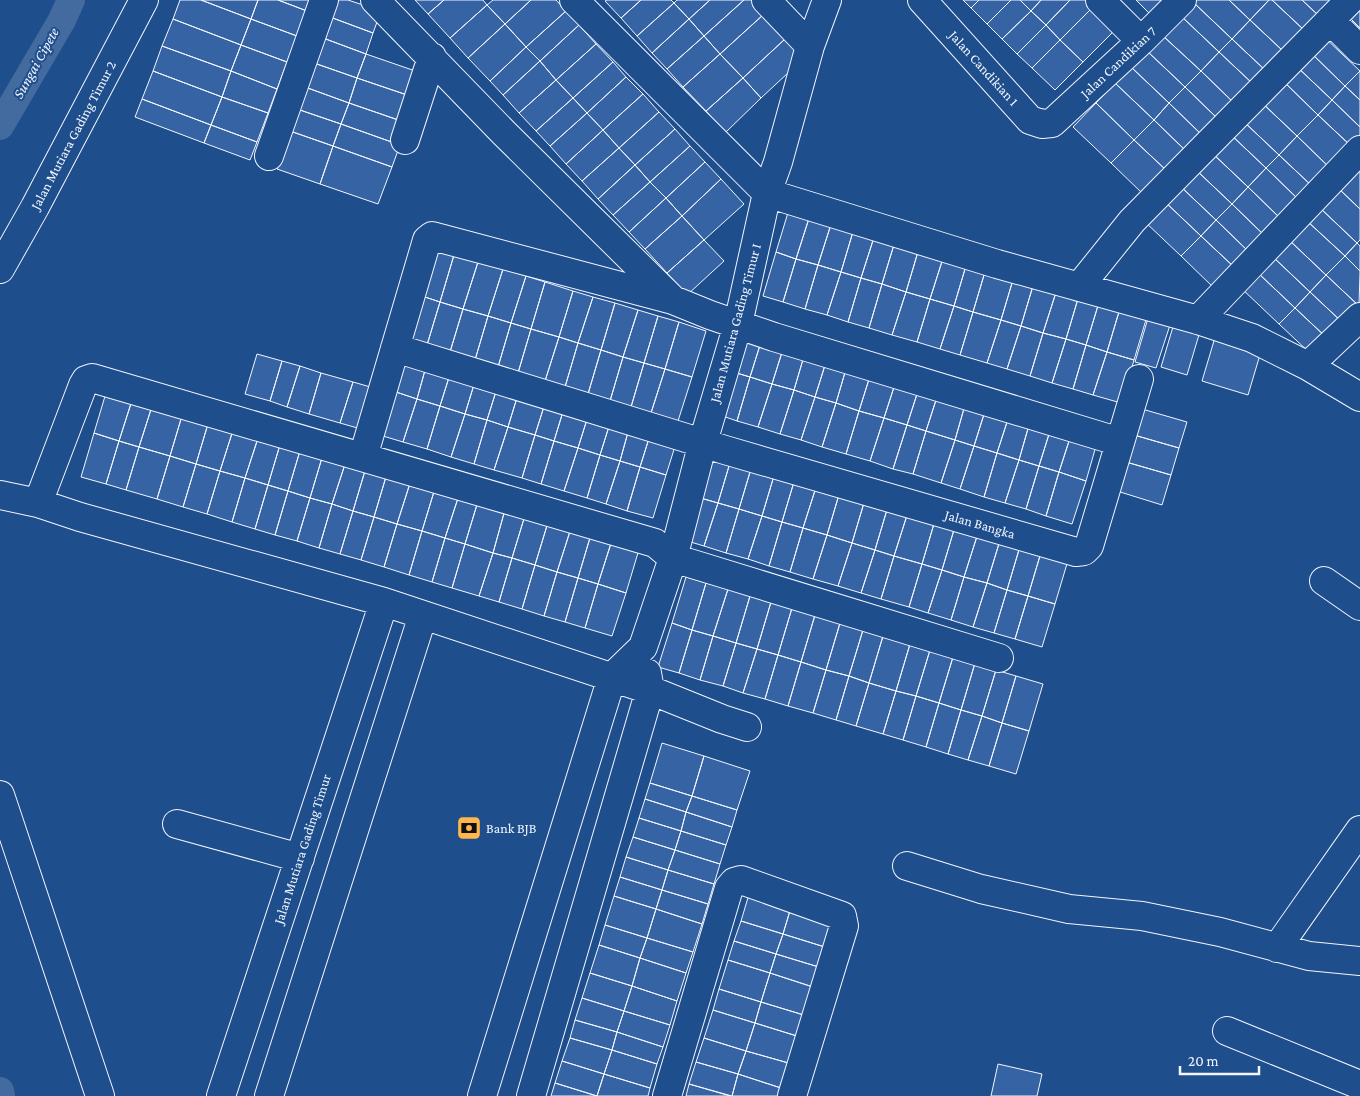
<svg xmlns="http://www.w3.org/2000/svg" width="1360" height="1096" viewBox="0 0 1360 1096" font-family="'Crimson Pro',serif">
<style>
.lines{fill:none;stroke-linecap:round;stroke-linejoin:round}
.canal{stroke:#446ba0;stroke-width:28}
.building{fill:#3563a3;stroke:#f2f6ff}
.minor-casing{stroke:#f2f6ff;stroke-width:30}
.major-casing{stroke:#f2f6ff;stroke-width:30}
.minor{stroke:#1f4e8c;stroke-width:28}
.major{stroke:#1f4e8c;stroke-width:28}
.labels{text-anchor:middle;stroke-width:4;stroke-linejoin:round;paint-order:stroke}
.street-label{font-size:14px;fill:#f2f6ff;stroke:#1f4e8c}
.poi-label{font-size:14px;fill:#f2f6ff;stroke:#1f4e8c;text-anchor:start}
.water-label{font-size:15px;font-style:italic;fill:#f2f6ff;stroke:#1f4e8c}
</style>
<rect width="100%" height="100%" fill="#1f4e8c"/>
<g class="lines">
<!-- canal -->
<path class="canal" d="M0,126L62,20L71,0
M0,1091L1,1096"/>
</g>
<!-- building -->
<path class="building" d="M180,0H201L251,19L241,45L173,19Z
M201,0H258L251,19Z
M258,0H278L307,11L297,36L251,19Z
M278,0H311L307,11Z
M336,0H348L381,11L373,33L330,17Z
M415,0H444L428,14Z
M444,0H483L487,5L450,38L428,14Z
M493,0H531L505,24L487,5Z
M531,0H556L566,11L526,47L505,24Z
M607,0H641L621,18L605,1Z
M641,0H671L674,3L637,36L621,18Z
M677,0H710L689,19L674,3Z
M710,0H744L704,36L689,19Z
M744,0H751L764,14L720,54L704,36Z
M963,0H979L971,8Z
M979,0H1011L987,24L971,8Z
M1011,0H1020L1031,11L1002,39L987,24Z
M1020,0H1041L1031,11Z
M1041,0H1070L1046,25L1031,11Z
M1070,0H1086L1093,7L1060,40L1046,25Z
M1136,0H1164L1150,14Z
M1196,0H1229L1250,20L1232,39L1194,3Z
M1229,0H1269L1250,20Z
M1269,0H1272L1304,30L1283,51L1250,20Z
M1272,0H1302L1318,15L1304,30Z
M1302,0H1330L1331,1L1318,15Z
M674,3L689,19L652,53L637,36Z
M1194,3L1232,39L1219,52L1181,16Z
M487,5L505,24L468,58L450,38Z
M1360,6V28L1349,17Z
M1093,7L1116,29L1083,62L1060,40Z
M566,11L579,25L540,61L526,47Z
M1031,11L1046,25L1017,54L1002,39Z
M764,14L785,39L743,78L720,54Z
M1181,16L1219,52L1201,71L1162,35Z
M330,17L373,33L366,54L323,38Z
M173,19L241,45L231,71L162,46Z
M251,19L297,36L287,62L241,45Z
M689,19L704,36L667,69L652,53Z
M1250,20L1283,51L1265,70L1232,39Z
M505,24L526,47L490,81L468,58Z
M579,25L596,44L556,80L540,61Z
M1046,25L1060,40L1032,68L1017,54Z
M1162,35L1201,71L1185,87L1147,51Z
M1322,35L1360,71L1345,86L1308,50Z
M704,36L720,54L683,87L667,69Z
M323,38L366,54L357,78L314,63Z
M785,39L803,59L761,98L743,78Z
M1232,39L1265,70L1252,83L1219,52Z
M1060,40L1083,62L1055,90L1032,68Z
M596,44L613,62L573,98L556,80Z
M241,45L287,62L277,89L231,71Z
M162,46L231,71L222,97L153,71Z
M526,47L540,61L503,95L490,81Z
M1308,50L1345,86L1332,100L1294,64Z
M1147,51L1185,87L1169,103L1131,67Z
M1219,52L1252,83L1233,102L1201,71Z
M366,54L424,74L416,98L357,78Z
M720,54L743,78L706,111L683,87Z
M540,61L556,80L519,113L503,95Z
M613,62L626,77L587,113L573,98Z
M314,63L357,78L349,103L305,87Z
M1294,64L1332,100L1318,115L1280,78Z
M1131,67L1169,103L1154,120L1115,83Z
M153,71L222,97L211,125L142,99Z
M231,71L277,89L268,113L222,97Z
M1201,71L1233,102L1218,119L1185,87Z
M1360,71V100L1345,86Z
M626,77L643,94L603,130L587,113Z
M357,78L416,98L407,123L349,103Z
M743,78L761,98L725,133L706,111Z
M1280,78L1318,115L1297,136L1259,100Z
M556,80L573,98L536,131L519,113Z
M1115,83L1154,120L1134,140L1096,103Z
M1345,86L1360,100V127L1332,100Z
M305,87L349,103L341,124L297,109Z
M1185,87L1218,119L1202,135L1169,103Z
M643,94L659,112L619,148L603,130Z
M222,97L268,113L257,142L211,125Z
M573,98L587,113L550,146L536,131Z
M142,99L211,125L204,143L135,117Z
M1259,100L1297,136L1279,155L1241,119Z
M1332,100L1360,127V137L1351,146L1318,115Z
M349,103L407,123L400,145L341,124Z
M1096,103L1134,140L1111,163L1073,127Z
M1169,103L1202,135L1186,151L1154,120Z
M297,109L341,124L333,146L290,131Z
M659,112L675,129L635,165L619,148Z
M587,113L603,130L566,164L550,146Z
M1318,115L1351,146L1330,168L1297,136Z
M1241,119L1279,155L1266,168L1228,132Z
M1154,120L1186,151L1167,171L1134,140Z
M341,124L400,145L392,167L333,146Z
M211,125L257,142L250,160L204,143Z
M675,129L690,146L650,182L635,165Z
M603,130L619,148L582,181L566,164Z
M290,131L333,146L320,184L277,169Z
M1228,132L1266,168L1248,187L1210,151Z
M1297,136L1330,168L1312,186L1279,155Z
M1134,140L1167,171L1144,195L1111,163Z
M333,146L392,167L378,204L320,184Z
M690,146L705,162L666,198L650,182Z
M619,148L635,165L598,199L582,181Z
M1210,151L1248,187L1232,204L1194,168Z
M1279,155L1312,186L1299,200L1266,168Z
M705,162L721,179L682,216L666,198Z
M635,165L650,182L613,215L598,199Z
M1360,167V209L1338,188Z
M1194,168L1232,204L1216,220L1178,184Z
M1266,168L1299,200L1281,219L1248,187Z
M721,179L744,204L704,240L682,216Z
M650,182L666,198L629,232L613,215Z
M1178,184L1216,220L1201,236L1163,200Z
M1248,187L1281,219L1265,236L1232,204Z
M1338,188L1360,209V240L1357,243L1319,207Z
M666,198L682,216L645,249L629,232Z
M1163,200L1201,236L1181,256L1143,220Z
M1232,204L1265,236L1249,252L1216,220Z
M790,206L811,212L796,259L776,252Z
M1319,207L1357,243L1345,256L1306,220Z
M811,212L833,218L818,265L796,259Z
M682,216L704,240L667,273L645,249Z
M833,218L855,225L841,272L818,265Z
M1216,220L1249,252L1234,267L1201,236Z
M1306,220L1345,256L1326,275L1288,239Z
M855,225L876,231L861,278L841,272Z
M876,231L896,238L882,284L861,278Z
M1201,236L1234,267L1214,288L1181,256Z
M896,238L920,245L906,292L882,284Z
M1288,239L1326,275L1310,292L1272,256Z
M704,240L724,261L687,295L667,273Z
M1357,243L1360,246V271L1345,256Z
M920,245L945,252L930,299L906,292Z
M433,249L454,255L440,302L419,295Z
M776,252L796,259L783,302L763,296Z
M945,252L968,259L954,306L930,299Z
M454,255L478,262L463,309L440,302Z
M1272,256L1310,292L1295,308L1257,272Z
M1345,256L1360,271L1359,306L1326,275Z
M796,259L818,265L805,309L783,302Z
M968,259L987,265L973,312L954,306Z
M478,262L503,269L488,316L463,309Z
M818,265L841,272L827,315L805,309Z
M987,265L1015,273L1001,320L973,312Z
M503,269L526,276L511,323L488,316Z
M841,272L861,278L848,322L827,315Z
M1257,272L1295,308L1279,324L1241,288Z
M1015,273L1035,279L1021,326L1001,320Z
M1326,275L1359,306L1343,323L1310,292Z
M526,276L545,282L531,329L511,323Z
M861,278L882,284L869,328L848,322Z
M1035,279L1058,286L1043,333L1021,326Z
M545,282L573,291L559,337L531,329Z
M882,284L906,292L892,335L869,328Z
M1058,286L1080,292L1066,339L1043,333Z
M573,291L593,297L578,343L559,337Z
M906,292L930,299L917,342L892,335Z
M1080,292L1100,299L1086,345L1066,339Z
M1310,292L1343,323L1328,339L1295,308Z
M419,295L440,302L427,345L406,339Z
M593,297L615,303L601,350L578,343Z
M930,299L954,306L940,349L917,342Z
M1100,299L1121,305L1107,352L1086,345Z
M440,302L463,309L450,352L427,345Z
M615,303L638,310L623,357L601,350Z
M1121,305L1148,313L1134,360L1107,352Z
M954,306L973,312L960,355L940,349Z
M1295,308L1328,339L1312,355L1279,324Z
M463,309L488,316L475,360L450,352Z
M638,310L658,316L644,363L623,357Z
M973,312L1001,320L987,363L960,355Z
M1149,315L1171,322L1156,368L1135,362Z
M488,316L511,323L498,367L475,360Z
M658,316L679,322L665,369L644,363Z
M1001,320L1021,326L1007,369L987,363Z
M1175,320L1201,328L1187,375L1161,367Z
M679,322L706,331L692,377L665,369Z
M511,323L531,329L518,373L498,367Z
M1021,326L1043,333L1030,376L1007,369Z
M531,329L559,337L545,381L518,373Z
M1043,333L1066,339L1052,383L1030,376Z
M1216,334L1262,348L1248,395L1202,381Z
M741,336L761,342L750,377L730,371Z
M559,337L578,343L565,387L545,381Z
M1066,339L1086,345L1073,389L1052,383Z
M761,342L783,349L772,384L750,377Z
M578,343L601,350L588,394L565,387Z
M1086,345L1107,352L1093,395L1073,389Z
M783,349L804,356L794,390L772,384Z
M601,350L623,357L610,401L588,394Z
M1107,352L1134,360L1121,403L1093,395Z
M257,354L282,361L270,401L245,394Z
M804,356L826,362L815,397L794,390Z
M407,357L427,363L417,399L396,392Z
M623,357L644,363L631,407L610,401Z
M282,361L300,366L287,407L270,401Z
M826,362L846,369L836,403L815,397Z
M427,363L451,371L440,406L417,399Z
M644,363L665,369L651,413L631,407Z
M300,366L321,373L309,414L287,407Z
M665,369L692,377L678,421L651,413Z
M846,369L870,376L859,411L836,403Z
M451,371L476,378L465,414L440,406Z
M730,371L750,377L737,421L717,414Z
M321,373L353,382L340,423L309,414Z
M870,376L895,384L884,418L859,411Z
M750,377L772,384L758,427L737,421Z
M476,378L498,385L487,420L465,414Z
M353,382L374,388L361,429L340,423Z
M772,384L794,390L780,434L758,427Z
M895,384L918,391L907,425L884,418Z
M498,385L519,391L508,427L487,420Z
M108,386L134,394L119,441L94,433Z
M794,390L815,397L801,440L780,434Z
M519,391L546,400L535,435L508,427Z
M918,391L937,397L926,431L907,425Z
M396,392L417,399L403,442L383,436Z
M134,394L154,400L139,447L119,441Z
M815,397L836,403L822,447L801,440Z
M937,397L965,405L955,440L926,431Z
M417,399L440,406L427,449L403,442Z
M154,400L184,409L170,456L139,447Z
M546,400L565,405L554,441L535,435Z
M836,403L859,411L846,454L822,447Z
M565,405L589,413L578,448L554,441Z
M965,405L985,411L974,446L955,440Z
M440,406L465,414L451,457L427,449Z
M184,409L210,417L196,464L170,456Z
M1142,409L1187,422L1179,448L1134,435Z
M859,411L884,418L870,461L846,454Z
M985,411L1008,419L997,453L974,446Z
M589,413L611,420L600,455L578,448Z
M465,414L487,420L474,464L451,457Z
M210,417L235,424L220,471L196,464Z
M884,418L907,425L893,469L870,461Z
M1008,419L1029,425L1019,460L997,453Z
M487,420L508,427L494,470L474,464Z
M611,420L630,425L620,461L600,455Z
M235,424L260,432L245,478L220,471Z
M630,425L651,432L640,467L620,461Z
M907,425L926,431L913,474L893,469Z
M1029,425L1050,431L1039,466L1019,460Z
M508,427L535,435L522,478L494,470Z
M926,431L955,440L941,483L913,474Z
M1050,431L1070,438L1059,472L1039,466Z
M260,432L282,438L268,485L245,478Z
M651,432L677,440L666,475L640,467Z
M94,433L119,441L106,484L81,477Z
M535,435L554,441L541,484L522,478Z
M1134,435L1179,448L1171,475L1126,462Z
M282,438L302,444L288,491L268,485Z
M1070,438L1096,446L1086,481L1059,472Z
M955,440L974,446L960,489L941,483Z
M119,441L139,447L126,490L106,484Z
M554,441L578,448L564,491L541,484Z
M302,444L324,451L310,498L288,491Z
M974,446L997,453L984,497L960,489Z
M139,447L170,456L157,499L126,490Z
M578,448L600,455L587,498L564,491Z
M712,450L732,456L718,503L697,497Z
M324,451L347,458L332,504L310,498Z
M997,453L1019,460L1005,503L984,497Z
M600,455L620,461L606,504L587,498Z
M170,456L196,464L183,507L157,499Z
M732,456L753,462L739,509L718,503Z
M347,458L367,464L353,511L332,504Z
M1019,460L1039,466L1026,509L1005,503Z
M620,461L640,467L627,511L606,504Z
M753,462L776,469L762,516L739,509Z
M1126,462L1171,475L1162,505L1117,491Z
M196,464L220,471L207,514L183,507Z
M367,464L388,470L374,517L353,511Z
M1039,466L1059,472L1046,516L1026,509Z
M640,467L666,475L653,518L627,511Z
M776,469L796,475L782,522L762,516Z
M388,470L412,477L397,524L374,517Z
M220,471L245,478L232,522L207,514Z
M1059,472L1086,481L1072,524L1046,516Z
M796,475L818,481L803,528L782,522Z
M412,477L436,485L422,531L397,524Z
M245,478L268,485L255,529L232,522Z
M818,481L841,488L827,535L803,528Z
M268,485L288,491L275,535L255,529Z
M436,485L460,492L445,538L422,531Z
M841,488L866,496L852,543L827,535Z
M288,491L310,498L297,541L275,535Z
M460,492L479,498L465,544L445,538Z
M866,496L889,503L875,550L852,543Z
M697,497L718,503L704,546L684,540Z
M310,498L332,504L319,548L297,541Z
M479,498L506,506L493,553L465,544Z
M718,503L739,509L726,553L704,546Z
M889,503L909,509L894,556L875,550Z
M332,504L353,511L340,554L319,548Z
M506,506L526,512L512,558L493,553Z
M739,509L762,516L748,559L726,553Z
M909,509L936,517L922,564L894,556Z
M353,511L374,517L361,560L340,554Z
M526,512L549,519L535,565L512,558Z
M762,516L782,522L769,566L748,559Z
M374,517L397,524L384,567L361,560Z
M936,517L956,523L942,570L922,564Z
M549,519L572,525L557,572L535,565Z
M782,522L803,528L790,572L769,566Z
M956,523L979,530L964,577L942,570Z
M397,524L422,531L409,575L384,567Z
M572,525L592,531L578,578L557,572Z
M803,528L827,535L813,579L790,572Z
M979,530L1001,537L987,583L964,577Z
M422,531L445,538L432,582L409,575Z
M592,531L613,537L598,584L578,578Z
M827,535L852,543L838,586L813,579Z
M613,537L640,546L626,593L598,584Z
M1001,537L1021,543L1007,590L987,583Z
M445,538L465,544L452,588L432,582Z
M852,543L875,550L861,593L838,586Z
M1021,543L1042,549L1028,596L1007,590Z
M465,544L493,553L479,596L452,588Z
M1042,549L1069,557L1055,604L1028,596Z
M875,550L894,556L881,599L861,593Z
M493,553L512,558L499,602L479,596Z
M894,556L922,564L909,607L881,599Z
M512,558L535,565L522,609L499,602Z
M922,564L942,570L928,613L909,607Z
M535,565L557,572L544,616L522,609Z
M942,570L964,577L951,620L928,613Z
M557,572L578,578L565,622L544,616Z
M686,577L706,583L692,630L672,623Z
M964,577L987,583L973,627L951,620Z
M578,578L598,584L585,628L565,622Z
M706,583L728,589L713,636L692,630Z
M987,583L1007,590L994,633L973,627Z
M598,584L626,593L612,636L585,628Z
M728,589L750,596L736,643L713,636Z
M1007,590L1028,596L1015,639L994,633Z
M750,596L771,602L757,649L736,643Z
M1028,596L1055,604L1042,647L1015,639Z
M771,602L792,608L778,655L757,649Z
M792,608L815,615L801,662L778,655Z
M815,615L840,623L826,670L801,662Z
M672,623L692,630L679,673L658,667Z
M840,623L863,630L849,676L826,670Z
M692,630L713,636L700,680L679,673Z
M863,630L883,636L869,683L849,676Z
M713,636L736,643L723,686L700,680Z
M883,636L910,644L896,691L869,683Z
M736,643L757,649L743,693L723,686Z
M910,644L930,650L916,696L896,691Z
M757,649L778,655L765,699L743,693Z
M930,650L953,657L939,703L916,696Z
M778,655L801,662L788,706L765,699Z
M953,657L975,663L961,710L939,703Z
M801,662L826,670L813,713L788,706Z
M975,663L996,670L982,716L961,710Z
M826,670L849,676L836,720L813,713Z
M996,670L1016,676L1002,723L982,716Z
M849,676L869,683L856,726L836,720Z
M1016,676L1043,684L1029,731L1002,723Z
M869,683L896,691L883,734L856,726Z
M896,691L916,696L903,740L883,734Z
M916,696L939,703L926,747L903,740Z
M939,703L961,710L948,754L926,747Z
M961,710L982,716L968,760L948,754Z
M982,716L1002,723L989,766L968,760Z
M1002,723L1029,731L1016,774L989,766Z
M662,743L704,756L692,796L650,783Z
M704,756L750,771L737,810L692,796Z
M650,783L692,796L686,812L645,799Z
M692,796L737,810L732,827L686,812Z
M645,799L686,812L681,831L639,818Z
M686,812L732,827L726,845L681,831Z
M639,818L681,831L675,850L633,837Z
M681,831L726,845L720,864L675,850Z
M633,837L675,850L668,870L626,857Z
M675,850L720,864L714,884L668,870Z
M626,857L668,870L662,890L620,877Z
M668,870L714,884L708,904L662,890Z
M620,877L662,890L656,909L614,896Z
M662,890L708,904L702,924L656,909Z
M750,891L792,904L783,934L741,921Z
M614,896L656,909L647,938L605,925Z
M792,904L838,918L828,948L783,934Z
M656,909L702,924L693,952L647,938Z
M741,921L783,934L776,954L734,941Z
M605,925L647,938L640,958L599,945Z
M783,934L828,948L822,968L776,954Z
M647,938L693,952L686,973L640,958Z
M734,941L776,954L770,973L728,960Z
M599,945L640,958L632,986L590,973Z
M776,954L822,968L816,988L770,973Z
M640,958L686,973L677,1001L632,986Z
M728,960L770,973L761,1002L719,989Z
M590,973L632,986L624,1011L582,998Z
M770,973L816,988L807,1016L761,1002Z
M632,986L677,1001L670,1025L624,1011Z
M719,989L761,1002L755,1023L713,1010Z
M582,998L624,1011L617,1032L575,1020Z
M761,1002L807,1016L800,1037L755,1023Z
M713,1010L755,1023L746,1051L704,1038Z
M624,1011L670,1025L663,1047L617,1032Z
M575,1020L617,1032L612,1050L570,1038Z
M755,1023L800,1037L792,1064L746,1051Z
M617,1032L663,1047L657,1064L612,1050Z
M570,1038L612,1050L604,1074L562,1061Z
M704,1038L746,1051L738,1074L696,1062Z
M612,1050L657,1064L650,1088L604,1074Z
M746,1051L792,1064L784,1089L738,1074Z
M562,1061L604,1074L597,1096L555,1083Z
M696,1062L738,1074L732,1096L689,1084Z
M998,1064L1042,1074L1037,1096H991Z
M604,1074L650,1088L648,1096H597Z
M738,1074L784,1089L782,1096H732Z
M555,1083L597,1096H551Z
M689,1084L730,1096H686Z"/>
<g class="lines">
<defs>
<path id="minor" d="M375,0L504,133L672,299
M574,0L767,193L997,264L1198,320L1252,338L1308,366L1360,397
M766,0L810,46
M922,0L1030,120L1042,124L1052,123L1141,41L1182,0
M1100,0L1141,41
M1330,20L1360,50
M405,140L432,57
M269,156L324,0
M0,269L35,207L144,0
M1079,287L1132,221L1350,0
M1198,320L1360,150
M395,348L725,450L1076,552L1084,551L1089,546L1139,379
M1308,366L1360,317
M363,457L427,240L432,236L673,300L710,315L774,337L1120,442
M0,495L38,503L80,517L384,602L650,690L722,719L747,727
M38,503L83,385L86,380L92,378L655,543L673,558L999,658
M1324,581L1360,606
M177,824L300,858
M907,866L981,889L1069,909L1142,916L1220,932L1309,956L1360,961
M1277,948L1360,830
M1227,1031L1360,1085
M221,1096L384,602
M269,1096L423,615
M482,1096L612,677L643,647L673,558L703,442L738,324L767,193L778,162L810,46L827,0
M531,1096L650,690L647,673
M667,1096L729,888L734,882L741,880L842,916L844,926L792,1096"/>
<path id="major" d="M0,795L100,1096"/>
</defs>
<!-- minor casing -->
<use href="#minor" class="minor-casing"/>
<!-- major casing -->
<use href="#major" class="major-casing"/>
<!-- minor -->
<use href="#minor" class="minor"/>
<!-- major -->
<use href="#major" class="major"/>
</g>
<!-- icons -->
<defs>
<symbol id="bank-square" viewBox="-11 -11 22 22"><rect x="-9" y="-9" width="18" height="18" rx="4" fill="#ffb74d" stroke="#1f4e8c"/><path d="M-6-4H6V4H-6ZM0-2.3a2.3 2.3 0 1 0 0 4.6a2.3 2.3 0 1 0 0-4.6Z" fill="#111"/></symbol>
</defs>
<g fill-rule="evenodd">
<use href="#bank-square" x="455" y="814" width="28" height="28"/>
</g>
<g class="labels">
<!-- street labels -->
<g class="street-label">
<text transform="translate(1118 62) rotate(-43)" y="5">Jalan Candikian 7</text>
<text transform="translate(984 68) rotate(48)" y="5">Jalan Candikian 1</text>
<text transform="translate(73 135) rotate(-62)" y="5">Jalan Mutiara Gading Timur 2</text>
<text transform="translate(735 323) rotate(-75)" y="5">Jalan Mutiara Gading Timur I</text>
<text transform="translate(980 524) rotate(16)" y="5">Jalan Bangka</text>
<text transform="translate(302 849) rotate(-72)" y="5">Jalan Mutiara Gading Timur</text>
</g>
<!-- poi labels -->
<g class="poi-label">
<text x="486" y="833">Bank BJB</text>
</g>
<!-- water labels -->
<g class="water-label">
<text transform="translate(36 63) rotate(-61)" y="5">Sungai Cipete</text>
</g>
</g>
<!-- scale -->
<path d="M1180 1066v8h79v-8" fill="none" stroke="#f2f6ff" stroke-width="2.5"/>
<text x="1188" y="1066" font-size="15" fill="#f2f6ff" stroke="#1f4e8c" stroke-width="4" paint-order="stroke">20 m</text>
</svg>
